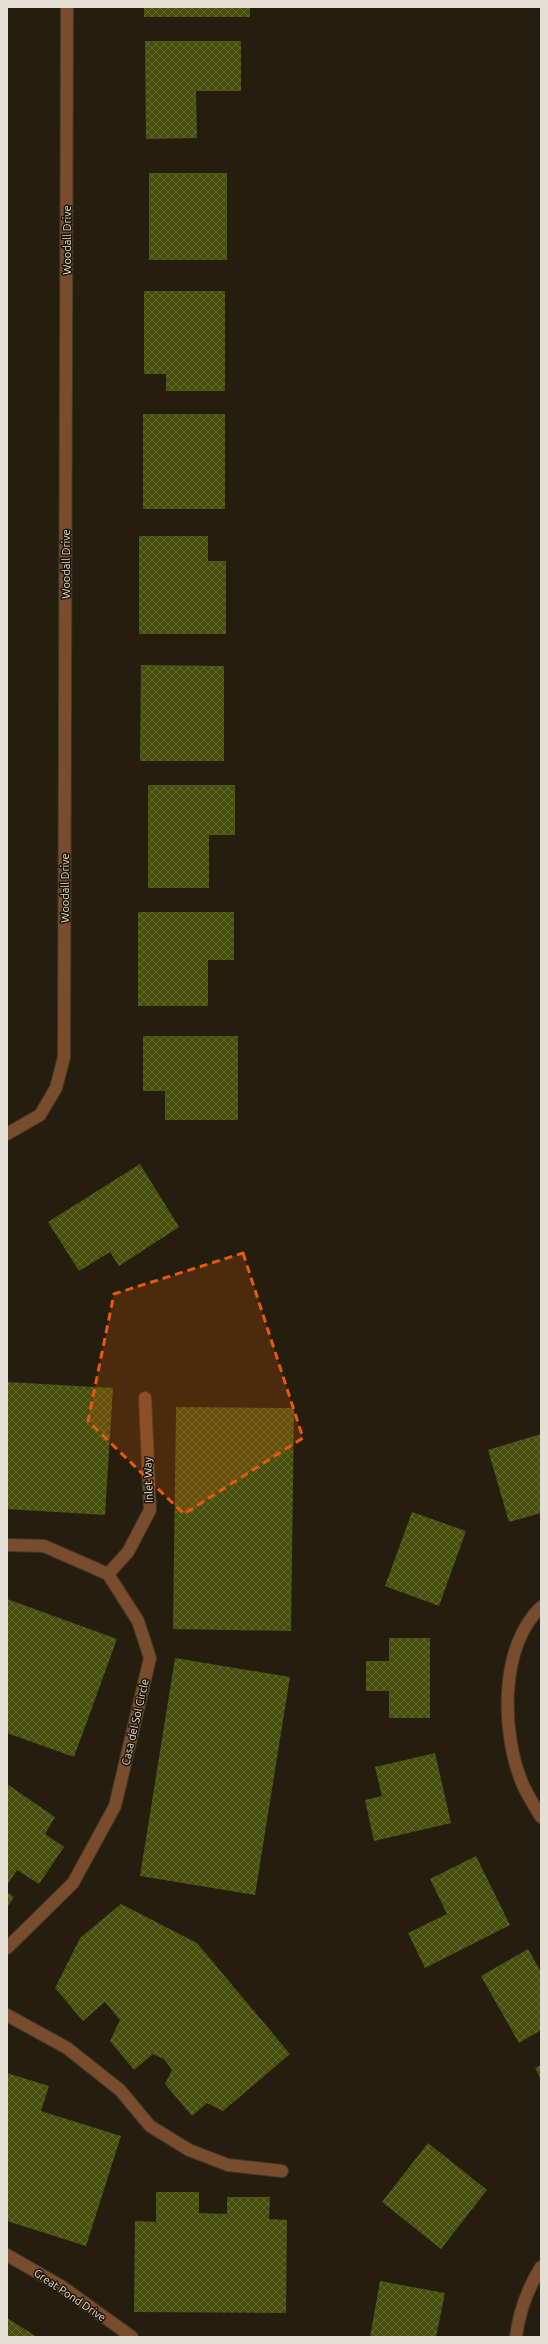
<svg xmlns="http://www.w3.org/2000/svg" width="548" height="2344" viewBox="0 0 548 2344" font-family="Ubuntu,sans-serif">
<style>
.building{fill:url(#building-cross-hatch)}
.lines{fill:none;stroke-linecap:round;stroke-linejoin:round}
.lane-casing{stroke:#40392a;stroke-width:14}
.street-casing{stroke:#40392a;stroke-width:14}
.lane{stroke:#784c2d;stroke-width:12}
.street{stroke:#784c2d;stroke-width:12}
.marked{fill:#e8590c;fill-opacity:0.2;stroke:#e8590c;stroke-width:3;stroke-dasharray:8 5;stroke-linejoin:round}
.labels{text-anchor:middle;stroke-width:3;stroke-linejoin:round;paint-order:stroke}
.street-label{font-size:11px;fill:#e5e0d6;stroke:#1b1406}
</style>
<defs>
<pattern id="building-cross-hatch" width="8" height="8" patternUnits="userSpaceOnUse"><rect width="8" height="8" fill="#474f0d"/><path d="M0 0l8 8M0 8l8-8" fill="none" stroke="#616830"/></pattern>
</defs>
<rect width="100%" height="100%" fill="#251e0e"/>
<!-- building -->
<path class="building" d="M144,7H250V17H144Z
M145,41H241V91H196L197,138L146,139Z
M149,173H227V260H149Z
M144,291H225V391H166V374H144Z
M143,414H225V509H143Z
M139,536H208V561H226V634H139Z
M141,665L224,666V761H140Z
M148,785H235V835H209V888H148Z
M138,912H234V960H208V1006H138Z
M143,1036H238V1120H165V1091H143Z
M140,1164L179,1227L119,1266L110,1252L79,1271L48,1222Z
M7,1382L113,1388L105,1515L7,1509Z
M176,1407L294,1408L291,1631L173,1629Z
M541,1434V1513L509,1522L488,1450Z
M412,1512L466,1531L439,1606L385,1586Z
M7,1599L117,1639L74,1757L7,1733Z
M389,1638H430V1718H389V1691H366V1661H389Z
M175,1658L290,1677L255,1895L140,1876Z
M435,1753L451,1823L374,1841L365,1800L382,1796L375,1767Z
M7,1784L55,1817L45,1834L64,1847L39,1884L17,1870L7,1885Z
M476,1856L510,1925L425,1968L408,1933L447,1914L430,1879Z
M7,1892L14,1897L7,1907Z
M121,1904L197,1943L290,2054L223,2111L207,2103L192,2116L165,2084L172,2070L164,2059L153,2054L134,2070L110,2041L120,2020L105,2002L83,2021L55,1988L80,1938Z
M528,1949L541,1972V2030L519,2043L481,1976Z
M541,2065V2079L535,2068Z
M7,2073L49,2086L41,2111L121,2136L86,2246L7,2221Z
M428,2143L487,2190L441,2249L382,2202Z
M156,2192H199V2213L227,2214V2197H270L269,2219L287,2220L286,2313L134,2312L135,2221L156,2222Z
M380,2281L445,2293L436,2337H370Z
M7,2318L37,2337H7Z"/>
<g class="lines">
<defs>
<path id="lane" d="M7,1545L44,1546L108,1574L138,1621L150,1658L115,1806L73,1883L7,1948
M108,1574L128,1552L150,1510L145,1398
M7,2015L67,2048L120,2090L150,2126L189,2150L228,2165L282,2171"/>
<path id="street" d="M7,1134L40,1115L56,1088L64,1057L67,7
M541,1607C499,1647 501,1734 523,1785C528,1796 535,1807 541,1817
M7,2255L61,2286L132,2337
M516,2337C519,2312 528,2288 541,2267"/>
</defs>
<!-- lane casing -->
<use href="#lane" class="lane-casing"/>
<!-- street casing -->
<use href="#street" class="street-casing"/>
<!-- lane -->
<use href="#lane" class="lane"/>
<!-- street -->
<use href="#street" class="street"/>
</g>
<!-- marked area -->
<path class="marked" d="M243,1253L303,1438L184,1514L88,1421L114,1294Z"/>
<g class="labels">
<!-- street labels -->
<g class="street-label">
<text transform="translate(67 240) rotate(-90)" y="4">Woodall Drive</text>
<text transform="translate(66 564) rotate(-90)" y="4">Woodall Drive</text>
<text transform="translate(65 888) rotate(-90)" y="4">Woodall Drive</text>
<text transform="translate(148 1480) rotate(-92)" y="4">Inlet Way</text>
<text transform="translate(135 1722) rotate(-77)" y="4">Casa del Sol Circle</text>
<text transform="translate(70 2295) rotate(34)" y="4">Great Pond Drive</text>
</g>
</g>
<!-- border -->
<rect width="548" height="2344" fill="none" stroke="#e5e0d6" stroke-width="16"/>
</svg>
